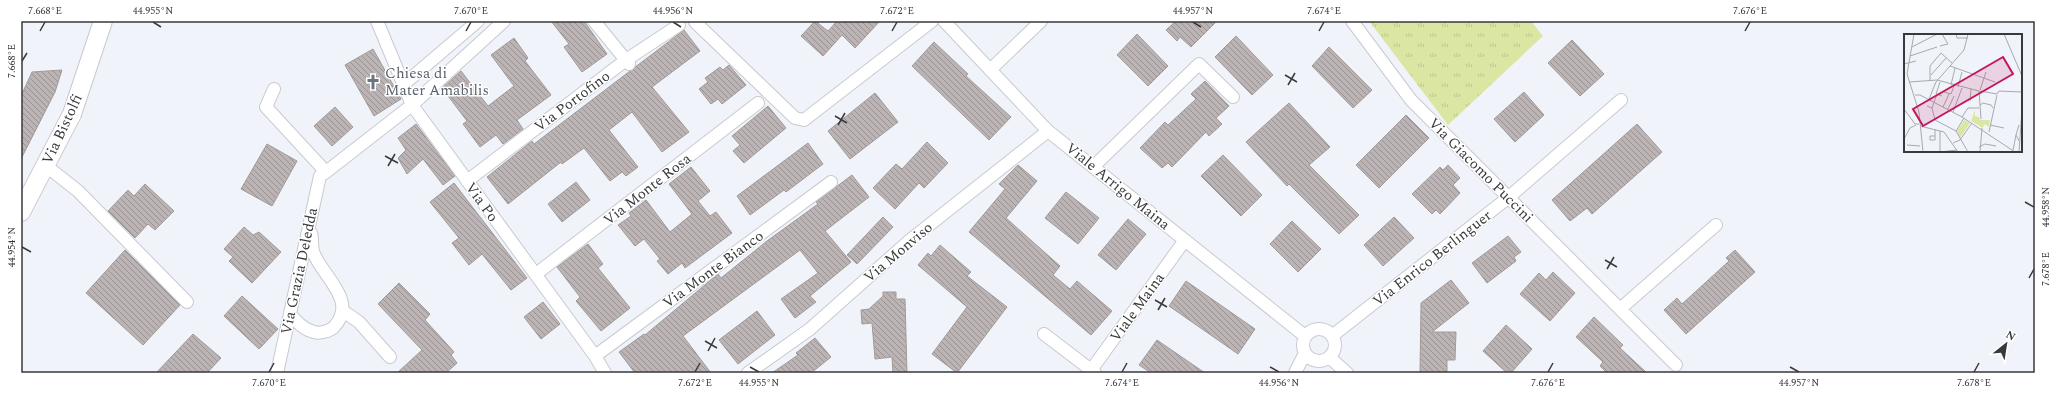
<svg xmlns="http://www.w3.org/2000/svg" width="2056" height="394" viewBox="0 0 2056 394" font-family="Spectral,serif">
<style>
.grass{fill:url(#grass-tufts)}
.building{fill:url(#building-back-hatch);stroke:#a19a99}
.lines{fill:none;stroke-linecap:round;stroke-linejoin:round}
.street-casing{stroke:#c7cacf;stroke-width:14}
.secondary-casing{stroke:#c7cacf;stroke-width:20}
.street{stroke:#fff;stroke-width:12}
.secondary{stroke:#fff;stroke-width:18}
.ticks{fill:none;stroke:#38393b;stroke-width:1.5}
.labels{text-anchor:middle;stroke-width:3;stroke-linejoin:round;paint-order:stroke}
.worship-label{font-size:15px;fill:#5b616d;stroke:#fff;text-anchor:start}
.street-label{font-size:15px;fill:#38393b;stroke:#fff}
.inset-road{fill:none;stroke:#a6a9ae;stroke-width:1}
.view{fill:#c2185b;fill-opacity:0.15;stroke:#c2185b;stroke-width:2}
.inset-edge{fill:none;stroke:#38393b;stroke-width:2}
.neatline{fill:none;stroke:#38393b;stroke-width:1.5}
.ticks-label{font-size:10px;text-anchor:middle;fill:#38393b}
</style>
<defs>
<pattern id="grass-tufts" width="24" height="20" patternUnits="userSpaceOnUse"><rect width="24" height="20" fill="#dae6a2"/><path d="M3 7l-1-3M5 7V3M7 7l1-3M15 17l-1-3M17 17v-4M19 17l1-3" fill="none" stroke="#bcc68c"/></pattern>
<pattern id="building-back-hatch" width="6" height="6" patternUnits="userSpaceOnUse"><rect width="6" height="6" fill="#bcb4b4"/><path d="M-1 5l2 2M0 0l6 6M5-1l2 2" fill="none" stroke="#9a9394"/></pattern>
</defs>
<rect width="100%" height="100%" fill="#f0f4fa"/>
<!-- grass -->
<path class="grass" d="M1369,21H1531L1543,36L1448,125Z"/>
<!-- building -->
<path class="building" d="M551,21H584L607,54L582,72L564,47L569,44Z
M815,21L828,31L837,21H880L855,48L842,35L823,56L801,36Z
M1176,21H1217L1191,47L1180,37L1177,41L1166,30Z
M684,30L700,51L652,87L689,132L662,152L632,112L609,130L638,167L626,176L622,172L610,181L584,148L562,164L561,162L508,204L487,177L532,141L534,144Z
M1137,34L1168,66L1148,86L1117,55Z
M1236,36L1273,75L1252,95L1215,57Z
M514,38L528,58L525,61L551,95L517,120L523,129L503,144L496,135L480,147L463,124L467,121L442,88L461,71L488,106L514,86L491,55Z
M1572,40L1604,74L1580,96L1548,63Z
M934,42L968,74L966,76L1011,117L989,140L912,66Z
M1329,47L1372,90L1353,108L1312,66Z
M373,49L401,99L374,116L345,65Z
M729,65L746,85L722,104L718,99L711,104L699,89L708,82L705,78L720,67L723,70Z
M62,70L55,92L21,159V96L32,72Z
M1205,81L1229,106L1216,118L1222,124L1209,136L1206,132L1172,167L1168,163L1162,168L1140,148L1165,122L1168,125L1196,99L1191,94Z
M1524,92L1544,115L1515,142L1494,119Z
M875,93L898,122L850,159L828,131Z
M1289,103L1330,147L1309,165L1359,215L1339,234L1289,184L1287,186L1246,142Z
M768,106L786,128L744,163L733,151L740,145L732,136Z
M335,107L353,127L332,146L314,126Z
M1406,115L1429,138L1379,188L1356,165Z
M416,124L455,176L443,185L423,159L407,174L398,158L406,150L398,138Z
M1637,124L1662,152L1592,214L1587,208L1570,221L1552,200Z
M927,142L948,163L924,188L919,183L895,209L873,188L896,164L902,169Z
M808,143L823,164L786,192L784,190L750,215L737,196Z
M267,144L297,161L272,206L241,189Z
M1223,155L1262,195L1241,216L1201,176Z
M1018,165L1037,181L1006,218L1060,266L1053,275L1070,289L1077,281L1112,311L1091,335L969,232L1005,189L999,184Z
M1448,165L1460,178L1453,185L1460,193L1440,214L1436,210L1432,214L1412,194L1440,167L1443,170Z
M691,167L710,191L698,201L710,216L716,212L732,233L685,268L682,263L668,274L657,261L660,259L644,239L635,246L618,225L631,216L629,213L646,200L670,232L692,214L669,184Z
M852,175L869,197L825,231L851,262L810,296L816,302L795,318L781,299L818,273L800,250L683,336L711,373H635L619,352L644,334L645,335L718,274L721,278L767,241L818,204L816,202Z
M576,182L590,200L562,222L548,204Z
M454,183L527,278L511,290L482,254L469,265L452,243L459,238L430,202Z
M145,184L174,211L155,230L148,224L135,238L108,211L128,190L134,196Z
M1066,192L1099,218L1078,244L1045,218Z
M883,217L893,227L857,264L847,255Z
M1394,217L1414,238L1383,266L1364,245Z
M1128,219L1146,234L1116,270L1098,255Z
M1292,221L1321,249L1298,272L1270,244Z
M244,227L253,235L259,232L281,252L252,283L229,261L233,257L224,249Z
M1508,236L1521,252L1514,257L1516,261L1487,283L1472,263Z
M588,244L603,264L598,268L630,308L601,331L576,301L580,297L557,267Z
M940,245L971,272L967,276L1007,307L957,373L932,354L967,307L918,265L928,253L931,256Z
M125,250L180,305L143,345L86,293Z
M1735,250L1755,272L1686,334L1664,310L1677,298L1682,304L1729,261L1726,258Z
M1553,272L1575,293L1550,321L1520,294L1539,273L1546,280Z
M1451,280L1469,303L1432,332H1456L1455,360H1447V373H1420L1421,303Z
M1186,281L1255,329L1238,354L1169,306Z
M399,283L430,314L425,320L454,352L451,355L457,363L446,373H397L422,350L378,304Z
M883,292H896V299H905L907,373H893L892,357L875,359L872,323L862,324L861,310L869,309L883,296Z
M242,296L278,329L259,349L224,316Z
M543,302L560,324L541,339L524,317Z
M757,311L775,335L738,364L719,340Z
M1594,317L1623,345L1620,348L1647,373H1607L1600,366L1603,362L1576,337Z
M1506,325L1532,349L1511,373H1507L1483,351Z
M193,334L221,358L207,373H156Z
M815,338L831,357L811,373H772L798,355L796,353Z
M1157,340L1205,373H1151L1139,365Z"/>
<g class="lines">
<defs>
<path id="street" d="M377,21L412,105L595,356L605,373
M594,21L629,64
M944,21L1048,131L1305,336
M1352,21L1411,100L1676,365
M695,22L795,118L804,120L932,21
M990,70L1041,21
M404,84L478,21
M274,89L266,107L326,172L412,105L504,21
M45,165L78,191L187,302
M1093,167L1199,64L1233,97
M467,181L626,60L679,25
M536,274L758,103
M1620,309L1716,225
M343,311L359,322L390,357
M290,314C297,322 303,329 314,332C320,334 330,331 334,327C358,301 324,278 314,254C311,248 313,239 311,233
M1303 345a16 16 0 1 1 32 0a16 16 0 1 1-32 0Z
M1044,334L1095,373
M1332,336L1509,197L1621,100
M595,356L831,182
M1329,357L1347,373
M277,373L320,176L326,172
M748,373L810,329L909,241L1048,131
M1089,373L1185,240
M1295,373L1305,353"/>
<path id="secondary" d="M21,212L72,114L103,21"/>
</defs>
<!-- street casing -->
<use href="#street" class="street-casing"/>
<!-- secondary casing -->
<use href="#secondary" class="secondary-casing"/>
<!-- street -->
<use href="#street" class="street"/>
<!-- secondary -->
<use href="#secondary" class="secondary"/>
</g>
<!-- ticks -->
<path class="ticks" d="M153,22L161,27M673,22L681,27M1193,22L1201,27M40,31L45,22M466,31L471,22M892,31L897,22M1319,31L1324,22M1745,31L1750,22M22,61L27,53M1285,75L1297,82M1288,85L1295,73M835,116L847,123M838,125L845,113M385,156L398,163M388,166L395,154M2025,202L2034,207M22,247L31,252M1605,260L1617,267M1607,269L1614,257M2029,278L2034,269M1155,300L1167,307M1158,310L1165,298M705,341L717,348M708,351L715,338M750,367L759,372M1270,367L1279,372M1790,367L1799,372M269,372L274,363M695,372L700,363M1122,372L1127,363M1548,372L1553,363M1974,372L1979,363"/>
<!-- icons -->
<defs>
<symbol id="church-bare" viewBox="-9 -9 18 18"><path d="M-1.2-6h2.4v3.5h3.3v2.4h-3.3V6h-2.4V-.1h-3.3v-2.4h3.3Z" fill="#6b7280" stroke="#fff" stroke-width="2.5" paint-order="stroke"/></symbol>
</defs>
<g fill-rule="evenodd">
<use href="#church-bare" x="362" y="71" width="22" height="22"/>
</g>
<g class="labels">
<!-- worship labels -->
<g class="worship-label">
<text x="385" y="78">Chiesa di<tspan x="385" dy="17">Mater Amabilis</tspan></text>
</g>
<!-- street labels -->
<g class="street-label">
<text transform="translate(572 101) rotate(-37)" y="5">Via Portofino</text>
<text transform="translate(62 129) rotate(-65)" y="5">Via Bistolfi</text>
<text transform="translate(1481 170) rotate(45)" y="5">Via Giacomo Puccini</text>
<text transform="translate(1118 186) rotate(39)" y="5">Viale Arrigo Maina</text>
<text transform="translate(647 189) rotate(-38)" y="5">Via Monte Rosa</text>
<text transform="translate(482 202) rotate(54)" y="5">Via Po</text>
<text transform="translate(898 252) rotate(-40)" y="5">Via Monviso</text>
<text transform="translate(1432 258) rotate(-38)" y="5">Via Enrico Berlinguer</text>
<text transform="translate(713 269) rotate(-36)" y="5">Via Monte Bianco</text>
<text transform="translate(299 271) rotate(-78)" y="5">Via Grazia Deledda</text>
<text transform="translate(1137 307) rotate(-54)" y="5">Viale Maina</text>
</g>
</g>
<!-- overview -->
<g transform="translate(1904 34)">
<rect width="118" height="118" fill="#f0f4fa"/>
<path d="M71,76V82L75,83L76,86H86L85,93L80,90L79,94L67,87ZM60,86L66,89L56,104L53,97Z" fill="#dae6a2"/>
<path class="inset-road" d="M10,0L3,40L15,78L19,118M52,0L53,4H64M100,0L118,42M36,12L44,10L38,0M8,13L33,0M37,19L48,29M6,22L33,13M0,30L12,27M46,32L91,48M27,41L42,24M26,47V32L37,19M5,48L33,46L75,57M47,51L51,34M54,53L58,38M76,56L82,38M75,57L77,85M76,57L93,60M40,58L47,60L50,52M32,60L36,48M93,60L95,57L118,58M11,61H16L58,83L111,118M25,65L32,48L60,16L64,0M66,67L67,55M76,71L79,69L87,71L89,74M23,72L28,74L33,60L38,62M39,73L45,60M28,74L31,86L52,97L64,118M0,75L11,90H15M44,75L50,62M49,78L58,54M58,83L64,74H75M86,91L100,94M16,92L40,98L54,118M52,97L60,84M85,98L93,61M31,102H26V106H31V95M0,105L6,94L12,91M115,107L112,101L115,91M49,109L56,106L68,89M3,111L16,112M75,113L81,110L92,112M109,116L112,101M36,118V97M36,118L53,116M76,118L78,94M115,118L118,75"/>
<path class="view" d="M99,23L109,40L19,92L9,75Z"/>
<rect width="118" height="118" class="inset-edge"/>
</g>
<!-- border -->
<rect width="2056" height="394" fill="none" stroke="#ffffff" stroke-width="44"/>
<!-- north arrow -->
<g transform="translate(2006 344) rotate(30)" stroke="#ffffff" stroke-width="3" paint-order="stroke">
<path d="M0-3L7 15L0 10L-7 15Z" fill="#38393b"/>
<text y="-6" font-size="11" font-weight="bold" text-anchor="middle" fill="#38393b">N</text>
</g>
<rect x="22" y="22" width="2012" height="350" class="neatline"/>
<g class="ticks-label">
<text x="45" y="14">7.668°E</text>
<text x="153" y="14">44.955°N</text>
<text x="471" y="14">7.670°E</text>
<text x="673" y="14">44.956°N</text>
<text x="897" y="14">7.672°E</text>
<text x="1193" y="14">44.957°N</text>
<text x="1324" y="14">7.674°E</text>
<text x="1750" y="14">7.676°E</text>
<text transform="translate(11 61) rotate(-90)" y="4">7.668°E</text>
<text transform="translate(2045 207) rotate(-90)" y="4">44.958°N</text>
<text transform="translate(11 247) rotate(-90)" y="4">44.954°N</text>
<text transform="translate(2045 269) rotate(-90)" y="4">7.678°E</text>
<text x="269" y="386">7.670°E</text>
<text x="695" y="386">7.672°E</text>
<text x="759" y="386">44.955°N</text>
<text x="1122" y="386">7.674°E</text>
<text x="1279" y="386">44.956°N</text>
<text x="1548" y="386">7.676°E</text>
<text x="1799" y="386">44.957°N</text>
<text x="1974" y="386">7.678°E</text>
</g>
</svg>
